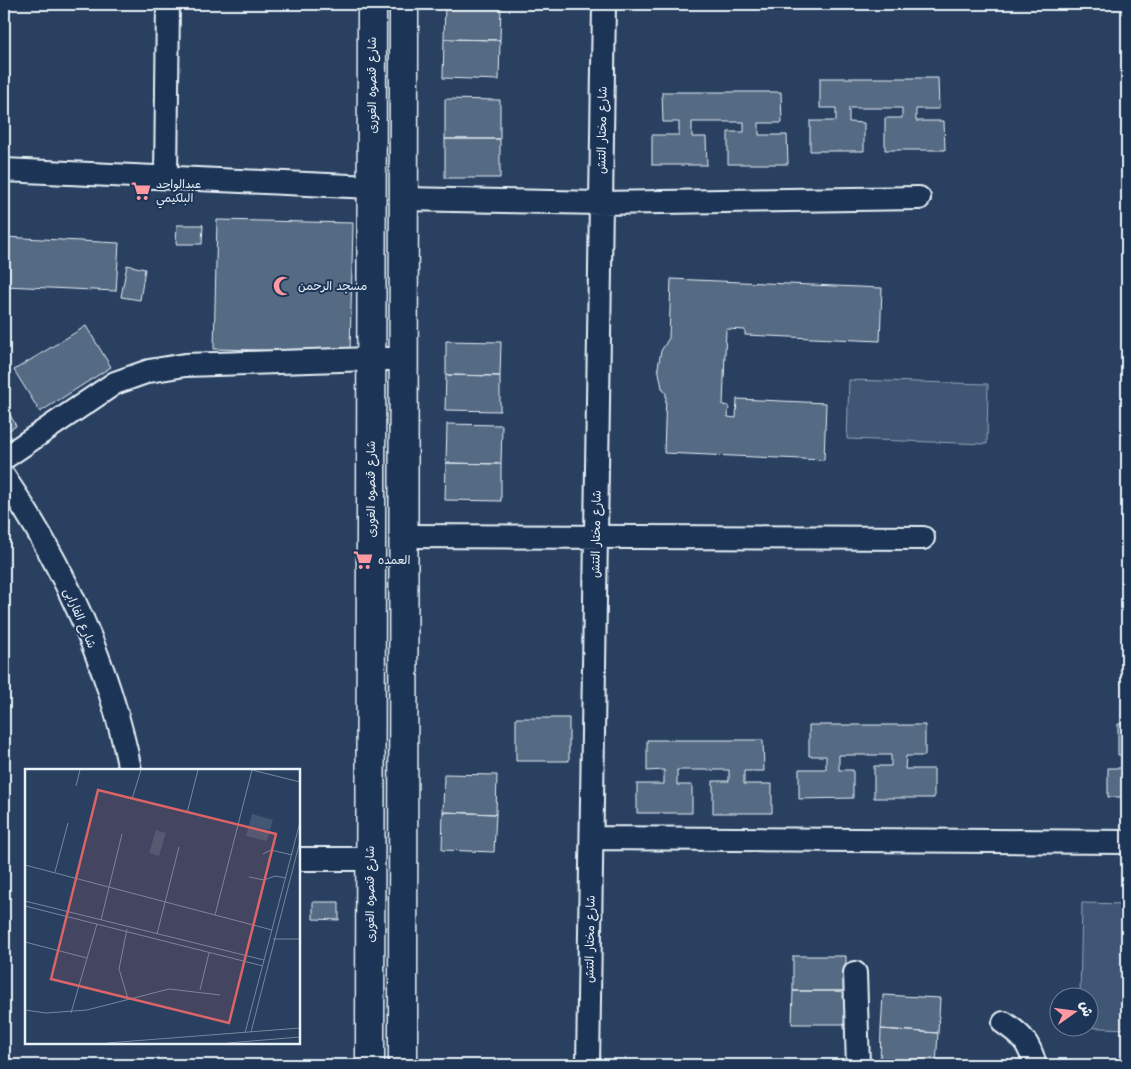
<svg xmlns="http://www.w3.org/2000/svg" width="1131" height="1069" viewBox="0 0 1131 1069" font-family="'Shantell Sans','Playpen Sans Arabic',sans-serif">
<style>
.green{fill:#415774;stroke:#94a4b6}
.building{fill:#556a83;stroke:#e8f1f8}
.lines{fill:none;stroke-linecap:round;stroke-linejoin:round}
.street-casing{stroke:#e8f1f8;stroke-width:26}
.secondary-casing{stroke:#e8f1f8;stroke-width:31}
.street{stroke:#1d3557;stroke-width:22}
.secondary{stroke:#1d3557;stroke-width:28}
.labels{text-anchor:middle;stroke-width:4;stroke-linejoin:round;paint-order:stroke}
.street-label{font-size:12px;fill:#e8f1f8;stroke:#1d3557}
.poi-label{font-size:12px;fill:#e8f1f8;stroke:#1d3557;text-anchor:start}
.inset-road{fill:none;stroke:#75879d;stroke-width:1}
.view{fill:#db6466;fill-opacity:0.15;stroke:#db6466;stroke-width:2.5}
.inset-edge{fill:none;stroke:#e8f1f8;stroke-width:2.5}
</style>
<rect width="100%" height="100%" fill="#294061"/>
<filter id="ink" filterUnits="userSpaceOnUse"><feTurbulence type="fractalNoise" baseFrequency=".02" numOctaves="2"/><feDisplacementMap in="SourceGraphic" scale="10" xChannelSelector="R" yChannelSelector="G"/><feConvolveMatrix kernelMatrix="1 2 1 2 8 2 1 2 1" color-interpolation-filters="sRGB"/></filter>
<g filter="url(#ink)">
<!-- green -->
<path class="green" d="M849,380L988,384L987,444L847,439Z
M1082,903L1127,904V1029L1079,1027H1080L1088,1026V996H1080Z"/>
<!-- building -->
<path class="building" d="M445,4L501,5L500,40L444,39Z
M444,39L500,40L499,80L443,78Z
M820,78H938L939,109H916V121H944L945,150H885V118H902V108H849V122L864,123V151H810V121H836V108H820Z
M662,92H781L782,123H759V135H787L788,164H728V132H744V122H692V137H706L707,165H652V135H679V122H663Z
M445,99L500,100V139H445Z
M1124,122H1127V151H1124Z
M445,139H500V178H445Z
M217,220L353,223L350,352L214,349Z
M177,225H203L202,244H176Z
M4,237L119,243L116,291L4,286Z
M127,265L145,269L140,300L121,297Z
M671,279L882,288L880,341L745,335V330L726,329L723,405L729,406L728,417L736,418L737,399L826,403L824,460L664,453L666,394L662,388L658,367L661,351L669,338Z
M86,326L111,367L40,412L14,370Z
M446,341L501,342L500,376L446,375Z
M446,375L500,376V411L445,410Z
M5,405L16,426L4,433V406Z
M447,424L502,425L501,464L446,463Z
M446,463L501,464V501L445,500Z
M516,718H569V761H516Z
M1118,724H1127V755H1118Z
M809,725H925V756H906L905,769H934V798H874V766H891V755H839V770H853V798L799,799V769H826V756H809Z
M647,740H763L764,771H744V784H772V813H713V781H729V770H677V785H692V813H637V784H664V770L647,771Z
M1108,768H1127V797H1108Z
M444,774L497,775L496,814L443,812Z
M443,812L496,814L494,852L442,850Z
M313,902H339V920L313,919Z
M793,956H846V991H793Z
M793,991H846V1024H792Z
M883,995L940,998L938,1033L881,1029Z
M881,1029L938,1033L936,1065L880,1064Z"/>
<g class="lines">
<defs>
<path id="street" d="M4,170L371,187
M166,177L168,4
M404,199L601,203L919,198
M4,458L115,383L149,371L185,365L371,359H403
M4,477C63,564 110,667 130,770
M403,536L923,538
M592,838L1127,842
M299,859H370
M855,973L858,1065
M1004,1023C1023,1036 1029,1043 1035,1065
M588,1065L604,4"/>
<path id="secondary" d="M370,1065L372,4
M403,1065L404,4"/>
</defs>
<!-- street casing -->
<use href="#street" class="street-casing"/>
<!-- secondary casing -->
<use href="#secondary" class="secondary-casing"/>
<!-- street -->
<use href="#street" class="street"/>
<!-- secondary -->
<use href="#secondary" class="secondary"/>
</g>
</g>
<!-- icons -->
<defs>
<symbol id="supermarket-bare" viewBox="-9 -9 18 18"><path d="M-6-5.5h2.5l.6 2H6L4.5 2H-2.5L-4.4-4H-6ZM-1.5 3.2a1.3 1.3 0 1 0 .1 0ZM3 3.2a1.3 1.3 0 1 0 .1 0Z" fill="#ff9aa2" stroke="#1d3557" stroke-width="2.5" paint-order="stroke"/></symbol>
<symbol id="mosque-bare" viewBox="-9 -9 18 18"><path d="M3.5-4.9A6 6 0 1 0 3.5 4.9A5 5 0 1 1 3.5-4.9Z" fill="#ff9aa2" stroke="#1d3557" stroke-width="2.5" paint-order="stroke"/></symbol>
</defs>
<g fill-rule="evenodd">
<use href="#supermarket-bare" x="127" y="177" width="28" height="28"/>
<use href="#mosque-bare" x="269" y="272" width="28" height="28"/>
<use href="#supermarket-bare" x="349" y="546" width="28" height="28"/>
</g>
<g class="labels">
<!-- street labels -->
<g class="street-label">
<text transform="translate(372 85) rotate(-90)" y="4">شارع قنصوه الغورى</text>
<text transform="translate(602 130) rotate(-89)" y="4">شارع مختار التتش</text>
<text transform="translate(371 489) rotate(-90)" y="4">شارع قنصوه الغورى</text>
<text transform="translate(596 534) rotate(-89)" y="4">شارع مختار التتش</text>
<text transform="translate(80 618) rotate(67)" y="4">شارع الفارابى</text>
<text transform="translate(370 894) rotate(-90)" y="4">شارع قنصوه الغورى</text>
<text transform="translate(590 939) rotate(-89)" y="4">شارع مختار التتش</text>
</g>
<!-- poi labels -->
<g class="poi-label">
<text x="156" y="188">عبدالواحد<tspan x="156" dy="14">البلكيمي</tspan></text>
<text x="298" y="290">مسجد الرحمن</text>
<text x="378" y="564">العمده</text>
</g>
</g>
<!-- overview -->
<g transform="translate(25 769)">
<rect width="275" height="275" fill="#294061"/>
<path d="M227,45L248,51L245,61L224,56ZM224,56L245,62L242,72L221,67ZM131,61L141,64L134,87L124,84Z" fill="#415774"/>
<path class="inset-road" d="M227,1L275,13M51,17L55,1M107,30L116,1M162,44L173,1M238,85L246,81L267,86M0,96L247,161M30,103L43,54M224,108L239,111L250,107L261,109M0,132L239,191M0,137L238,197M190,146L227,1M76,151L97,65M102,160L94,200L103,230M132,165L154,78M248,170H275M0,173L62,189M175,221L184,184M0,241L21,244L62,241L144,220L195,226M46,244L72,155M226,263L275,72M220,264L275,53M82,274L275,259M203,274L275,268"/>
<path class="view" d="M73,21L251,65L204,254L26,210Z"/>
<rect width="275" height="275" class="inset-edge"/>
</g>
<!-- margin -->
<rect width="1131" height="1069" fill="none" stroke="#1d3557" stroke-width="20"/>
<rect x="10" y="10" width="1111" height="1049" fill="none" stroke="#e8f1f8" stroke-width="2" filter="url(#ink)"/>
<!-- north arrow -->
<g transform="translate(1074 1012) rotate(76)"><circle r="24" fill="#1d3557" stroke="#6e8097"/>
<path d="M0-4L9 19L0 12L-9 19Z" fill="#ff9aa2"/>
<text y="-8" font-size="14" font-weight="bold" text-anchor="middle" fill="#e8f1f8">ش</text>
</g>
</svg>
